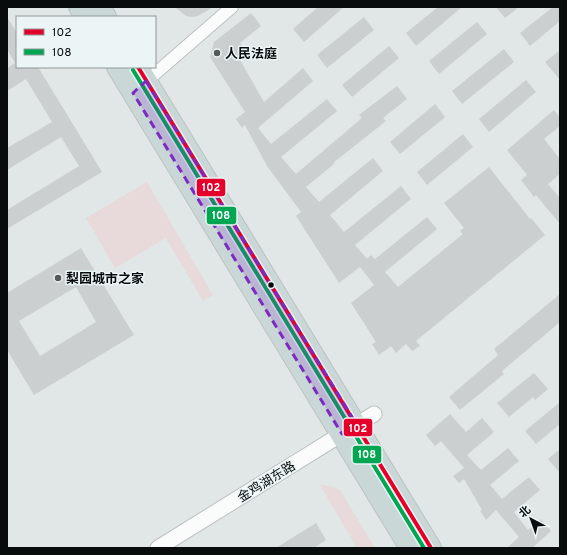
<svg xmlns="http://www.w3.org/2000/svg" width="567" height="555" viewBox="0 0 567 555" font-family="Overpass,'Noto Sans SC',sans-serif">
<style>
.green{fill:#e8d9da}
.building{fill:#cbcfcf;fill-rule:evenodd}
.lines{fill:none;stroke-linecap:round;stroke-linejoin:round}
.minor-casing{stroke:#bec2c2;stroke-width:14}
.tertiary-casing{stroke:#bec2c2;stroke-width:17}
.trunk-casing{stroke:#bfc1c1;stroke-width:22}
.minor{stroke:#fafbfb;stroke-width:12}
.tertiary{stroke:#fafbfb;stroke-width:15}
.trunk{stroke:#cad7d7;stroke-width:20}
.bus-1-casing{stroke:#ecf5f5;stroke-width:7}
.bus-2-casing{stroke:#ecf5f5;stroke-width:7}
.bus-1{stroke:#e4002b;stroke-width:4}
.bus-2{stroke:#00a651;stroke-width:4}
.marked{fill:#7b2cbf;fill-opacity:0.2;stroke:#7b2cbf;stroke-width:3;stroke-dasharray:8 5;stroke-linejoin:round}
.poi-dot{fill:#555858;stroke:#ecf5f5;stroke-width:1.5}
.bus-dot{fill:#090c0c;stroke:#ecf5f5;stroke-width:1.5}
.labels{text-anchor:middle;stroke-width:3;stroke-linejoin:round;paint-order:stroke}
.poi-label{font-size:13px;font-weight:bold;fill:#090c0c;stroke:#ecf5f5;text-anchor:start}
.street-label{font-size:13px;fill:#090c0c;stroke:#ecf5f5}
.line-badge{stroke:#ecf5f5;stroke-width:1.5}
.badge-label{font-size:11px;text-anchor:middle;font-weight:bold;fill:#fff}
</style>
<rect width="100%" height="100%" fill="#e1e6e6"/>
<!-- green -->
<path class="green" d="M147,182L213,295L203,301L166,238L115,268L86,218Z
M320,485L332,486L340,490L375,548H357Z"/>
<!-- building -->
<path class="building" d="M175,7H213L198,16L192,17L186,16Z
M318,7H344L304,42L293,29Z
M438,7H462L416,46L406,33Z
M496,7H519L505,18Z
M553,7H560V21L530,46L520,33Z
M251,13L261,26L240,43L248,52L240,60L264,102L303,68L313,81L258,128L271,144L327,99L337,111L281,157L296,174L362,118L359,115L397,86L407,99L383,118L386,121L333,163L334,164L306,187L319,202L373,158L383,171L330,215L344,232L401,186L411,199L355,245L367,259L371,255L375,259L427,217L437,229L385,272L398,287L463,234L460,231L464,228L444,203L489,167L530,219L531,218L545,235L416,341L420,346L412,351L406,344L396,353L391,346L379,355L372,344L376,342L351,303L374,285L360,267L339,283L296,216L301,212L267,166L245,125L242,128L236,119L245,112L210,57L214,42Z
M7,17L17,33V67H38L102,172L7,229V210L79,166L61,137L7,170V148L52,122L26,79L7,91V68L15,63L7,49Z
M364,17L374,30L327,68L317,55Z
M477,22L487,34L439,74L429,61Z
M389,46L399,58L352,97L342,85Z
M504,49L514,62L462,104L452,91Z
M560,50V80L545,62Z
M526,80L536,92L489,132L479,119Z
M435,104L445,117L400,154L390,142Z
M554,110L560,118V126L544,139L560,159V174L548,184L560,198V224L536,195L534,197L521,180L527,175L507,150Z
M463,134L473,147L427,185L417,172Z
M81,248L134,335L34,395L7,350V293ZM76,287L96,322L40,356L19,321Z
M560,294V322L502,371L504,374L460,410L449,397L498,355L494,349Z
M534,373L548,389L535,400L533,397L509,417L497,403Z
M560,402V424L536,444L525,431Z
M450,414L466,432L482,418L494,432L467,455L481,470L508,448L519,461L490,485L502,499L529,477L540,490L514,512L528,530L541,519L551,531L532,548H507L519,537L496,510L486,520L480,511L482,510L464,479L459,483L453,476L464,468L441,441L435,446L426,435Z
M560,449V473L548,459Z
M316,523L326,540L314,548H276Z"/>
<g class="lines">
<defs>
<path id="minor" d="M142,85L232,7"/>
<path id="tertiary" d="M158,548L374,414"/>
<path id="trunk" d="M79,7L86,17
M100,7L106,17
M117,67L410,548
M138,67L431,548"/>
</defs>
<!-- minor casing -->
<use href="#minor" class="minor-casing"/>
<!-- tertiary casing -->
<use href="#tertiary" class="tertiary-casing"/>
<!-- trunk casing -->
<use href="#trunk" class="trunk-casing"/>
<!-- minor -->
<use href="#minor" class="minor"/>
<!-- tertiary -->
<use href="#tertiary" class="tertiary"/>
<!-- trunk -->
<use href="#trunk" class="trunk"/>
<defs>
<path id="bus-1" d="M138,67L431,548"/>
<path id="bus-2" d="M133,70L424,548"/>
</defs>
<!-- bus-1 casing -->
<use href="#bus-1" class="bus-1-casing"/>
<!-- bus-2 casing -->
<use href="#bus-2" class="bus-2-casing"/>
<!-- bus-1 -->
<use href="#bus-1" class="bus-1"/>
<!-- bus-2 -->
<use href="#bus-2" class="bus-2"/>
</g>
<!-- marked area -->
<path class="marked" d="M146,81L357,425L342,434L133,93Z"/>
<!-- markers -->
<g class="poi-dot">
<circle cx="217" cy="53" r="4"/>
<circle cx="58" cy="278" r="4"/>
</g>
<circle class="bus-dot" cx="271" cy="285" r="3.5"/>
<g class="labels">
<!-- poi labels -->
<g class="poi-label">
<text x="225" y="58">人民法庭</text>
<text x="66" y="283">梨园城市之家</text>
</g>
<!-- street labels -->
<g class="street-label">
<text transform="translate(266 481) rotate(-32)" y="5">金鸡湖东路</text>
</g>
</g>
<g class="line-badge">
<rect x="196" y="178" width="30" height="19" rx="4" fill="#e4002b"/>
<rect x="206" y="206" width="31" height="19" rx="4" fill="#00a651"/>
<rect x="343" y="418" width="30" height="19" rx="4" fill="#e4002b"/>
<rect x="352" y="445" width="30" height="19" rx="4" fill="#00a651"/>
</g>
<g class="badge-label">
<text x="211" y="191">102</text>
<text x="221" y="219">108</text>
<text x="358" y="432">102</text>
<text x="367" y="458">108</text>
</g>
<!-- border -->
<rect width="567" height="555" fill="none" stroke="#090c0c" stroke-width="16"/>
<!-- legend -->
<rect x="16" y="16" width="140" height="52" fill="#ecf5f5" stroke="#919898"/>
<rect x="24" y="29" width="20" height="6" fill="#e4002b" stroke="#919898"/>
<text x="52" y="36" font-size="12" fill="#090c0c">102</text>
<rect x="24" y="49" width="20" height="6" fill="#00a651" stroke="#919898"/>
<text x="52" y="56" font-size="12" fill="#090c0c">108</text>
<!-- north arrow -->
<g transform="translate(531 519) rotate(319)" stroke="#ecf5f5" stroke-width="3" paint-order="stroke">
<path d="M0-3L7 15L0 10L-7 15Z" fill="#090c0c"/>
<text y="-6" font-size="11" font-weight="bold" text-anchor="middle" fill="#090c0c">北</text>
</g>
</svg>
